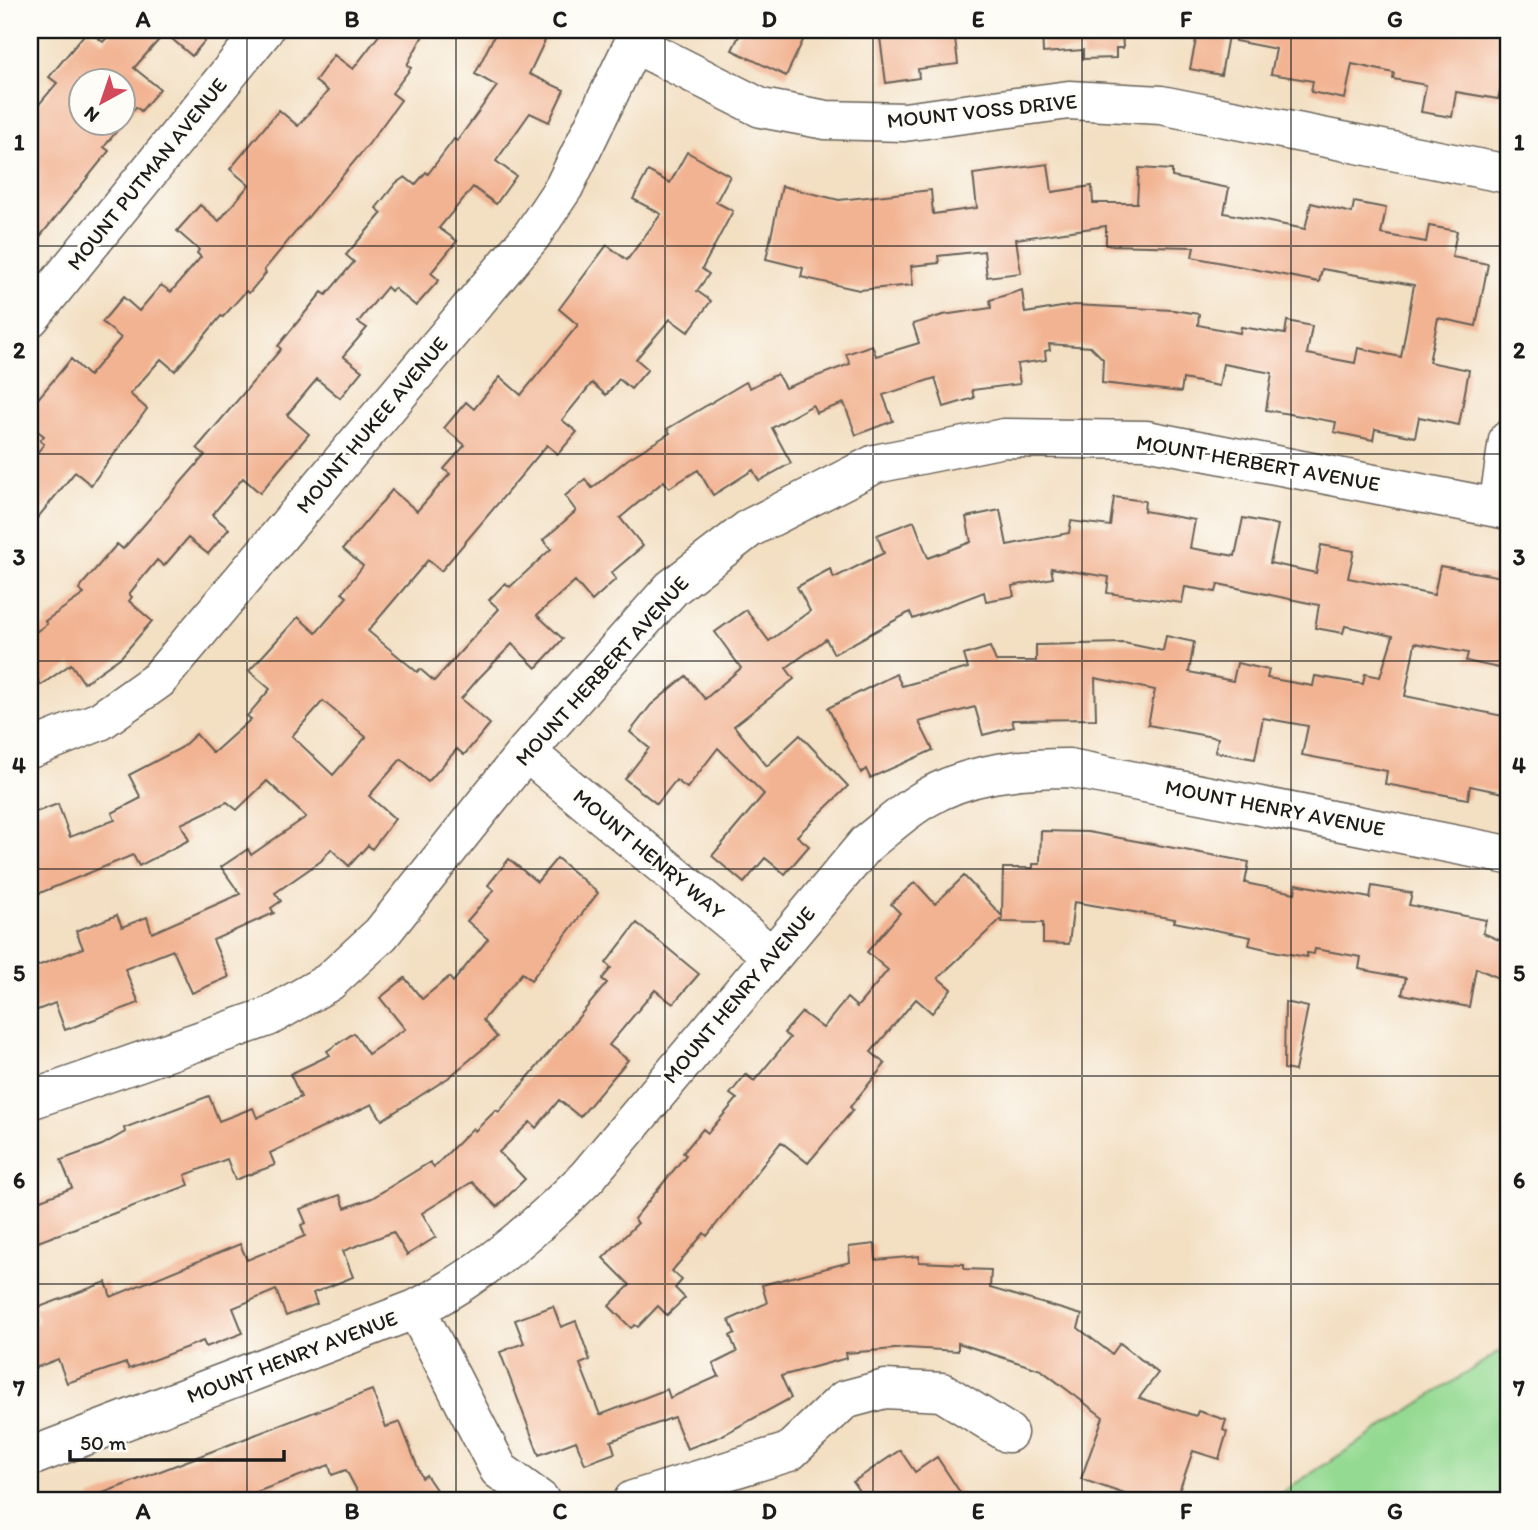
<svg xmlns="http://www.w3.org/2000/svg" width="1538" height="1530" viewBox="0 0 1538 1530" font-family="Itim,sans-serif">
<style>
.green{fill:#95da93;stroke:#587b58;stroke-width:2}
.building{fill:#f2b392;fill-rule:evenodd}
.lines{fill:none;stroke-linecap:round;stroke-linejoin:round}
.minor-casing{stroke:#676056;stroke-width:41}
.minor{stroke:#fff;stroke-width:38}
.grid{fill:none;stroke:#1c1c1c;stroke-width:2;stroke-opacity:0.55}
.labels{text-anchor:middle;stroke-width:6;stroke-linejoin:round;paint-order:stroke}
.street-label{font-size:21px;fill:#1c1c1c;stroke:#fdfcf7}
.neatline{fill:none;stroke:#1c1c1c;stroke-width:2.5}
.grid-label{font-size:23px;text-anchor:middle;font-weight:bold;fill:#1c1c1c}
</style>
<rect width="100%" height="100%" fill="#fdfcf7"/>
<filter id="ink" filterUnits="userSpaceOnUse"><feTurbulence type="fractalNoise" baseFrequency=".0143" numOctaves="2"/><feDisplacementMap in="SourceGraphic" scale="14" xChannelSelector="R" yChannelSelector="G"/><feConvolveMatrix kernelMatrix="1 2 1 2 8 2 1 2 1" color-interpolation-filters="sRGB"/></filter>
<filter id="wash" filterUnits="userSpaceOnUse"><feTurbulence type="fractalNoise" baseFrequency=".00686" numOctaves="4" result="noise"/><feDisplacementMap in="SourceGraphic" scale="28" xChannelSelector="R" yChannelSelector="G"/><feGaussianBlur stdDeviation="1.57" result="paint"/><feColorMatrix in="noise" values="0 0 0 0 0 0 0 0 0 0 0 0 0 0 0 0 0 1.4 0 .05"/><feComposite in="paint" operator="in"/></filter>
<g filter="url(#wash)">
<rect width="100%" height="100%" fill="#f3dfc2"/>
<!-- green -->
<path class="green" d="M1508,1346V1500H1269H1270Z"/>
<g id="blocks">
<!-- building -->
<path class="building" d="M88,30L103,42L114,30H214L192,56L165,33L134,68L160,89L141,111L136,107L104,147L109,151L30,249V115L57,83L49,77ZM80,80H122V122H80Z
M383,30H426L407,65L411,68L392,93L401,100L368,145L264,270L266,273L249,293L246,291L223,317L221,316L175,371L161,359L130,394L147,409L91,485L75,472L30,527V462L44,444L40,441L44,436L30,425V408L71,359L89,376L121,338L102,322L123,297L139,311L161,285L171,292L201,257L197,253L199,250L177,231L200,205L219,221L249,185L230,169L279,110L298,126L328,91L315,81L334,55L353,69Z
M497,30H550L529,74L564,90L549,122L530,113L496,161L516,176L496,204L473,187L439,228L457,241L431,273L439,280L416,306L394,288L391,291L387,287L358,322L367,328L343,356L362,371L340,398L317,379L287,415L309,434L260,493L243,478L212,515L229,529L208,554L188,538L164,566L157,560L129,594L132,597L129,601L152,621L121,657L84,683L71,664L41,685L30,668V636L47,624L45,621L84,594L79,590L80,587L117,544L123,549L205,455L197,448L281,349L278,346L322,292L326,295L354,262L346,255L382,213L376,208L396,183L405,177L415,185L426,172L428,174L454,139L457,141L497,86L475,74Z
M742,30H808L786,76L732,50Z
M879,30H954L958,64L918,69L919,78L886,83Z
M1042,30H1122L1123,48H1116V58L1083,59V50L1043,53Z
M1198,30H1229L1221,75L1190,69Z
M1236,30H1508V58L1498,99L1456,92L1452,117L1421,112L1426,85L1393,79L1394,73L1352,64L1345,99L1311,92L1313,81L1271,74L1276,49L1235,41Z
M687,152L730,176L716,202L733,211L702,269L709,274L697,291L711,301L688,332L670,319L636,359L648,369L631,389L619,379L606,395L592,383L562,420L577,432L558,454L547,445L441,571L428,560L368,631L417,672L420,669L434,681L499,609L489,600L505,583L510,587L551,549L543,540L576,511L565,496L585,479L592,488L628,459L670,433L667,429L746,382L750,388L777,374L785,388L850,364L846,354L872,345L876,356L919,343L913,324L943,315L991,308L990,300L1022,290L1025,313L1074,305L1173,310L1199,314L1198,325L1240,333L1241,327L1285,334L1287,321L1312,326L1307,354L1355,363L1358,348L1401,357L1414,285L1322,269L1319,282L1192,257L1194,247L1106,245V226L1016,239L1021,273L987,277L984,251L938,256L939,263L911,266L913,285L859,290L801,277L803,268L766,259L782,186L839,200L931,190L933,214L977,208L973,174L1048,164L1052,192L1092,186L1093,203H1137L1139,168L1172,170V177L1229,188L1224,213L1305,229L1311,203L1352,213L1354,202L1386,208L1381,234L1426,242L1429,226L1457,231L1452,257L1488,264L1476,326L1438,318L1429,362L1469,370L1459,425L1419,417L1415,437L1375,429L1373,440L1334,432L1336,422L1266,410L1272,373L1223,364L1219,386L1183,379L1181,392L1102,383L1103,359L1091,347L1049,344L1050,350L1045,351L1046,360L1017,364L1020,384L972,390L974,398L944,407L935,378L883,395L893,421L856,435L844,403L816,413L813,405L772,428L791,463L759,481L753,470L713,495L698,470L669,488L664,481L620,518L643,546L611,573L616,579L592,601L575,581L537,615L563,639L536,668L512,644L478,679L461,699L490,724L464,755L457,749L428,782L401,759L369,796L395,819L372,849L368,845L349,866L331,849L321,861L275,893L281,901L271,908L274,913L213,940L229,977L192,993L173,950L125,969L139,1003L65,1030L55,1003L30,1013V969L83,948L76,931L117,915L122,927L147,917L152,933L240,894L221,867L248,849L251,855L306,817L267,781L237,810L227,802L181,824L189,840L139,866L133,855L30,897V814L58,804L70,837L115,820L112,813L141,798L129,775L181,748L196,734L213,753L251,719L247,716L270,689L249,671L298,617L316,633L347,597L342,593L363,566L343,549L392,490L417,511L450,474L444,469L465,445L444,428L466,402L474,409L500,377L521,395L578,325L559,309L607,245L627,260L661,214L633,199L648,171L670,183ZM323,701L366,737L333,775L292,736Z
M1114,497L1145,501L1144,511L1195,520L1190,548L1235,556L1243,518L1278,525L1270,563L1316,573L1321,545L1354,551L1348,578L1434,595L1440,566L1508,578V670L1466,661L1468,653L1415,643L1405,696L1508,717V794L1470,786L1468,799L1385,784L1387,771L1302,755L1308,726L1263,718L1255,759L1215,752L1218,738L1148,725L1155,690L1095,678L1096,719L1012,720L1014,727L983,735L975,707L919,722L933,750L870,778L866,769L861,773L828,708L896,674L902,686L968,668L964,655L990,647L996,661H1036V645L1124,643L1163,651L1166,636L1194,642L1189,672L1233,681L1237,663L1269,670L1267,678L1313,686L1315,676L1363,684L1365,674L1380,677L1393,636L1345,626L1343,633L1315,628L1319,605L1218,584L1216,592L1185,587L1182,603L1107,593L1109,577L1051,568L1053,578L1012,586L1014,596L986,601L984,592L913,619L910,612L834,654L826,639L786,668L794,679L734,726L767,766L800,735L848,786L797,836L809,846L785,874L765,858L744,883L712,856L764,794L718,748L687,788L676,780L657,804L625,779L649,748L630,732L651,705L686,676L705,699L741,668L715,632L746,610L769,641L810,611L797,587L830,569L834,578L884,553L877,535L914,521L928,558L971,542L966,517L1000,510L1007,545L1069,533L1071,521L1110,526Z
M1041,831L1088,832L1249,862L1245,883L1295,893L1296,884L1370,898L1372,886L1412,893L1409,905L1486,920L1483,933L1508,944V982L1476,968L1469,1007L1402,994L1406,978L1359,969L1361,957L1315,949L1314,954L1307,953V957L1278,952L1249,945L1251,937L1174,922L1175,919L1074,902L1069,944L1043,943V923L1002,922V918L938,978L951,989L932,1013L916,999L871,1052L885,1064L850,1107L853,1110L808,1163L781,1142L707,1236L704,1233L672,1271L682,1280L675,1288L685,1298L667,1315L658,1306L638,1327L635,1325L631,1328L609,1306L630,1285L603,1258L638,1223L634,1219L686,1155L683,1153L703,1129L708,1133L737,1099L730,1094L746,1074L754,1081L790,1038L784,1033L802,1012L823,1028L847,998L857,1007L888,970L867,952L900,913L891,904L915,882L935,904L964,876L1002,916L1003,868H1033V864H1040Z
M557,858L598,893L531,980L522,973L483,1020L497,1037L448,1078L382,1120L372,1104L270,1153L275,1165L235,1180L227,1159L185,1175L189,1185L30,1245V1204L72,1188L61,1160L102,1145L125,1132L124,1128L209,1096L219,1121L253,1108L257,1118L301,1097L290,1074L330,1055L327,1051L354,1033L368,1054L405,1029L380,998L405,978L422,999L449,977L453,982L488,939L467,921L494,890L488,885L509,859L537,882Z
M637,923L699,974L673,1004L655,990L609,1045L628,1060L580,1117L559,1100L536,1128L530,1122L499,1152L525,1179L497,1207L472,1182L422,1213L436,1237L407,1255L393,1232L343,1251L353,1277L313,1293L317,1304L286,1316L276,1290L233,1308L243,1333L206,1347L203,1341L129,1369L126,1363L67,1383L58,1359L30,1370V1326L39,1322L34,1309L106,1282L111,1297L240,1244L247,1260L305,1236L301,1225L306,1223L300,1209L340,1195L345,1208L372,1198L430,1162L434,1167L473,1128L475,1131L496,1110L499,1112L563,1036L607,983L602,979L611,968L606,963Z
M1285,1002L1308,1007L1295,1071L1284,1069Z
M875,1244L876,1260L919,1256V1262L964,1264V1269L991,1270L990,1288L1082,1315L1078,1328L1112,1354L1120,1343L1158,1373L1139,1398L1196,1416L1198,1411L1226,1420L1223,1430L1227,1432L1219,1459L1193,1451L1176,1500H1142L1081,1479L1103,1417L1041,1370L958,1343V1351L907,1348L846,1353L847,1358L781,1376L791,1398L721,1436L687,1449L674,1417L611,1441L615,1453L585,1464L576,1441L539,1455L500,1352L524,1343L515,1320L553,1306L561,1327L576,1321L590,1360L580,1364L600,1415L667,1389L670,1398L719,1376L713,1364L737,1352L730,1336L735,1333L729,1320L767,1303L762,1285L850,1262L849,1247Z
M372,1390L386,1427L400,1422L422,1478L426,1475L443,1500H362L346,1470L332,1475L329,1465L235,1500H90V1498Z
M900,1450L915,1472L937,1457L965,1500H865L853,1482Z"/>
</g>
</g>
<g filter="url(#ink)">
<use href="#blocks" fill-opacity="0" stroke="#676056" stroke-width="2"/>
<g class="lines">
<defs>
<path id="minor" d="M633,43L761,108L826,120L904,122L1069,100L1161,105L1508,174
M30,318L264,30
M1498,508L1508,440
M30,749L100,721L158,680L532,235L564,187L640,30
M526,752L772,956
M30,1100L268,1017L329,982L381,934L526,752L672,588L750,528L875,464L1004,438L1146,440L1508,510
M416,1309L499,1470L540,1500
M30,1457L416,1309C482,1275 535,1229 587,1177L867,843C885,829 903,812 923,800C966,773 1019,768 1069,768L1508,855
M633,1500L789,1452L844,1400L885,1389L942,1392L1008,1433"/>
</defs>
<!-- minor casing -->
<use href="#minor" class="minor-casing"/>
<!-- minor -->
<use href="#minor" class="minor"/>
</g>
</g>
<!-- grid -->
<path class="grid" d="M247,30V1500M456,30V1500M665,30V1500M873,30V1500M1082,30V1500M1291,30V1500M30,246H1508M30,454H1508M30,661H1508M30,869H1508M30,1076H1508M30,1284H1508"/>
<g class="labels">
<!-- street labels -->
<g class="street-label">
<text transform="translate(982 111) rotate(-6)" y="7">MOUNT VOSS DRIVE</text>
<text transform="translate(147 174) rotate(-51)" y="7">MOUNT PUTMAN AVENUE</text>
<text transform="translate(372 425) rotate(-50)" y="7">MOUNT HUKEE AVENUE</text>
<text transform="translate(1258 463) rotate(10)" y="7">MOUNT HERBERT AVENUE</text>
<text transform="translate(602 671) rotate(-48)" y="7">MOUNT HERBERT AVENUE</text>
<text transform="translate(1275 808) rotate(11)" y="7">MOUNT HENRY AVENUE</text>
<text transform="translate(649 854) rotate(40)" y="7">MOUNT HENRY WAY</text>
<text transform="translate(739 995) rotate(-50)" y="7">MOUNT HENRY AVENUE</text>
<text transform="translate(292 1357) rotate(-21)" y="7">MOUNT HENRY AVENUE</text>
</g>
</g>
<!-- margin -->
<rect width="1538" height="1530" fill="none" stroke="#fdfcf7" stroke-width="77"/>
<!-- north arrow -->
<g transform="translate(102 102) rotate(220)"><circle r="33" fill="#fdfcf7" stroke="#a3a29f" stroke-width="2"/>
<path d="M0-5L12 26L0 18L-12 26Z" fill="#d1495b"/>
<text y="-10" font-size="19" font-weight="bold" text-anchor="middle" fill="#1c1c1c">N</text>
</g>
<!-- scale -->
<path d="M70 1450v10h214v-10" fill="none" stroke="#1c1c1c" stroke-width="3.5"/>
<text x="80" y="1450" font-size="21" fill="#1c1c1c" stroke="#fdfcf7" stroke-width="5" paint-order="stroke">50 m</text>
<rect x="38" y="38" width="1462" height="1454" class="neatline"/>
<g class="grid-label">
<text x="143" y="27">A</text>
<text x="352" y="27">B</text>
<text x="560" y="27">C</text>
<text x="769" y="27">D</text>
<text x="978" y="27">E</text>
<text x="1186" y="27">F</text>
<text x="1395" y="27">G</text>
<text x="19" y="150">1</text>
<text x="1519" y="150">1</text>
<text x="19" y="358">2</text>
<text x="1519" y="358">2</text>
<text x="19" y="565">3</text>
<text x="1519" y="565">3</text>
<text x="19" y="773">4</text>
<text x="1519" y="773">4</text>
<text x="19" y="981">5</text>
<text x="1519" y="981">5</text>
<text x="19" y="1188">6</text>
<text x="1519" y="1188">6</text>
<text x="19" y="1396">7</text>
<text x="1519" y="1396">7</text>
<text x="143" y="1519">A</text>
<text x="352" y="1519">B</text>
<text x="560" y="1519">C</text>
<text x="769" y="1519">D</text>
<text x="978" y="1519">E</text>
<text x="1186" y="1519">F</text>
<text x="1395" y="1519">G</text>
</g>
</svg>
